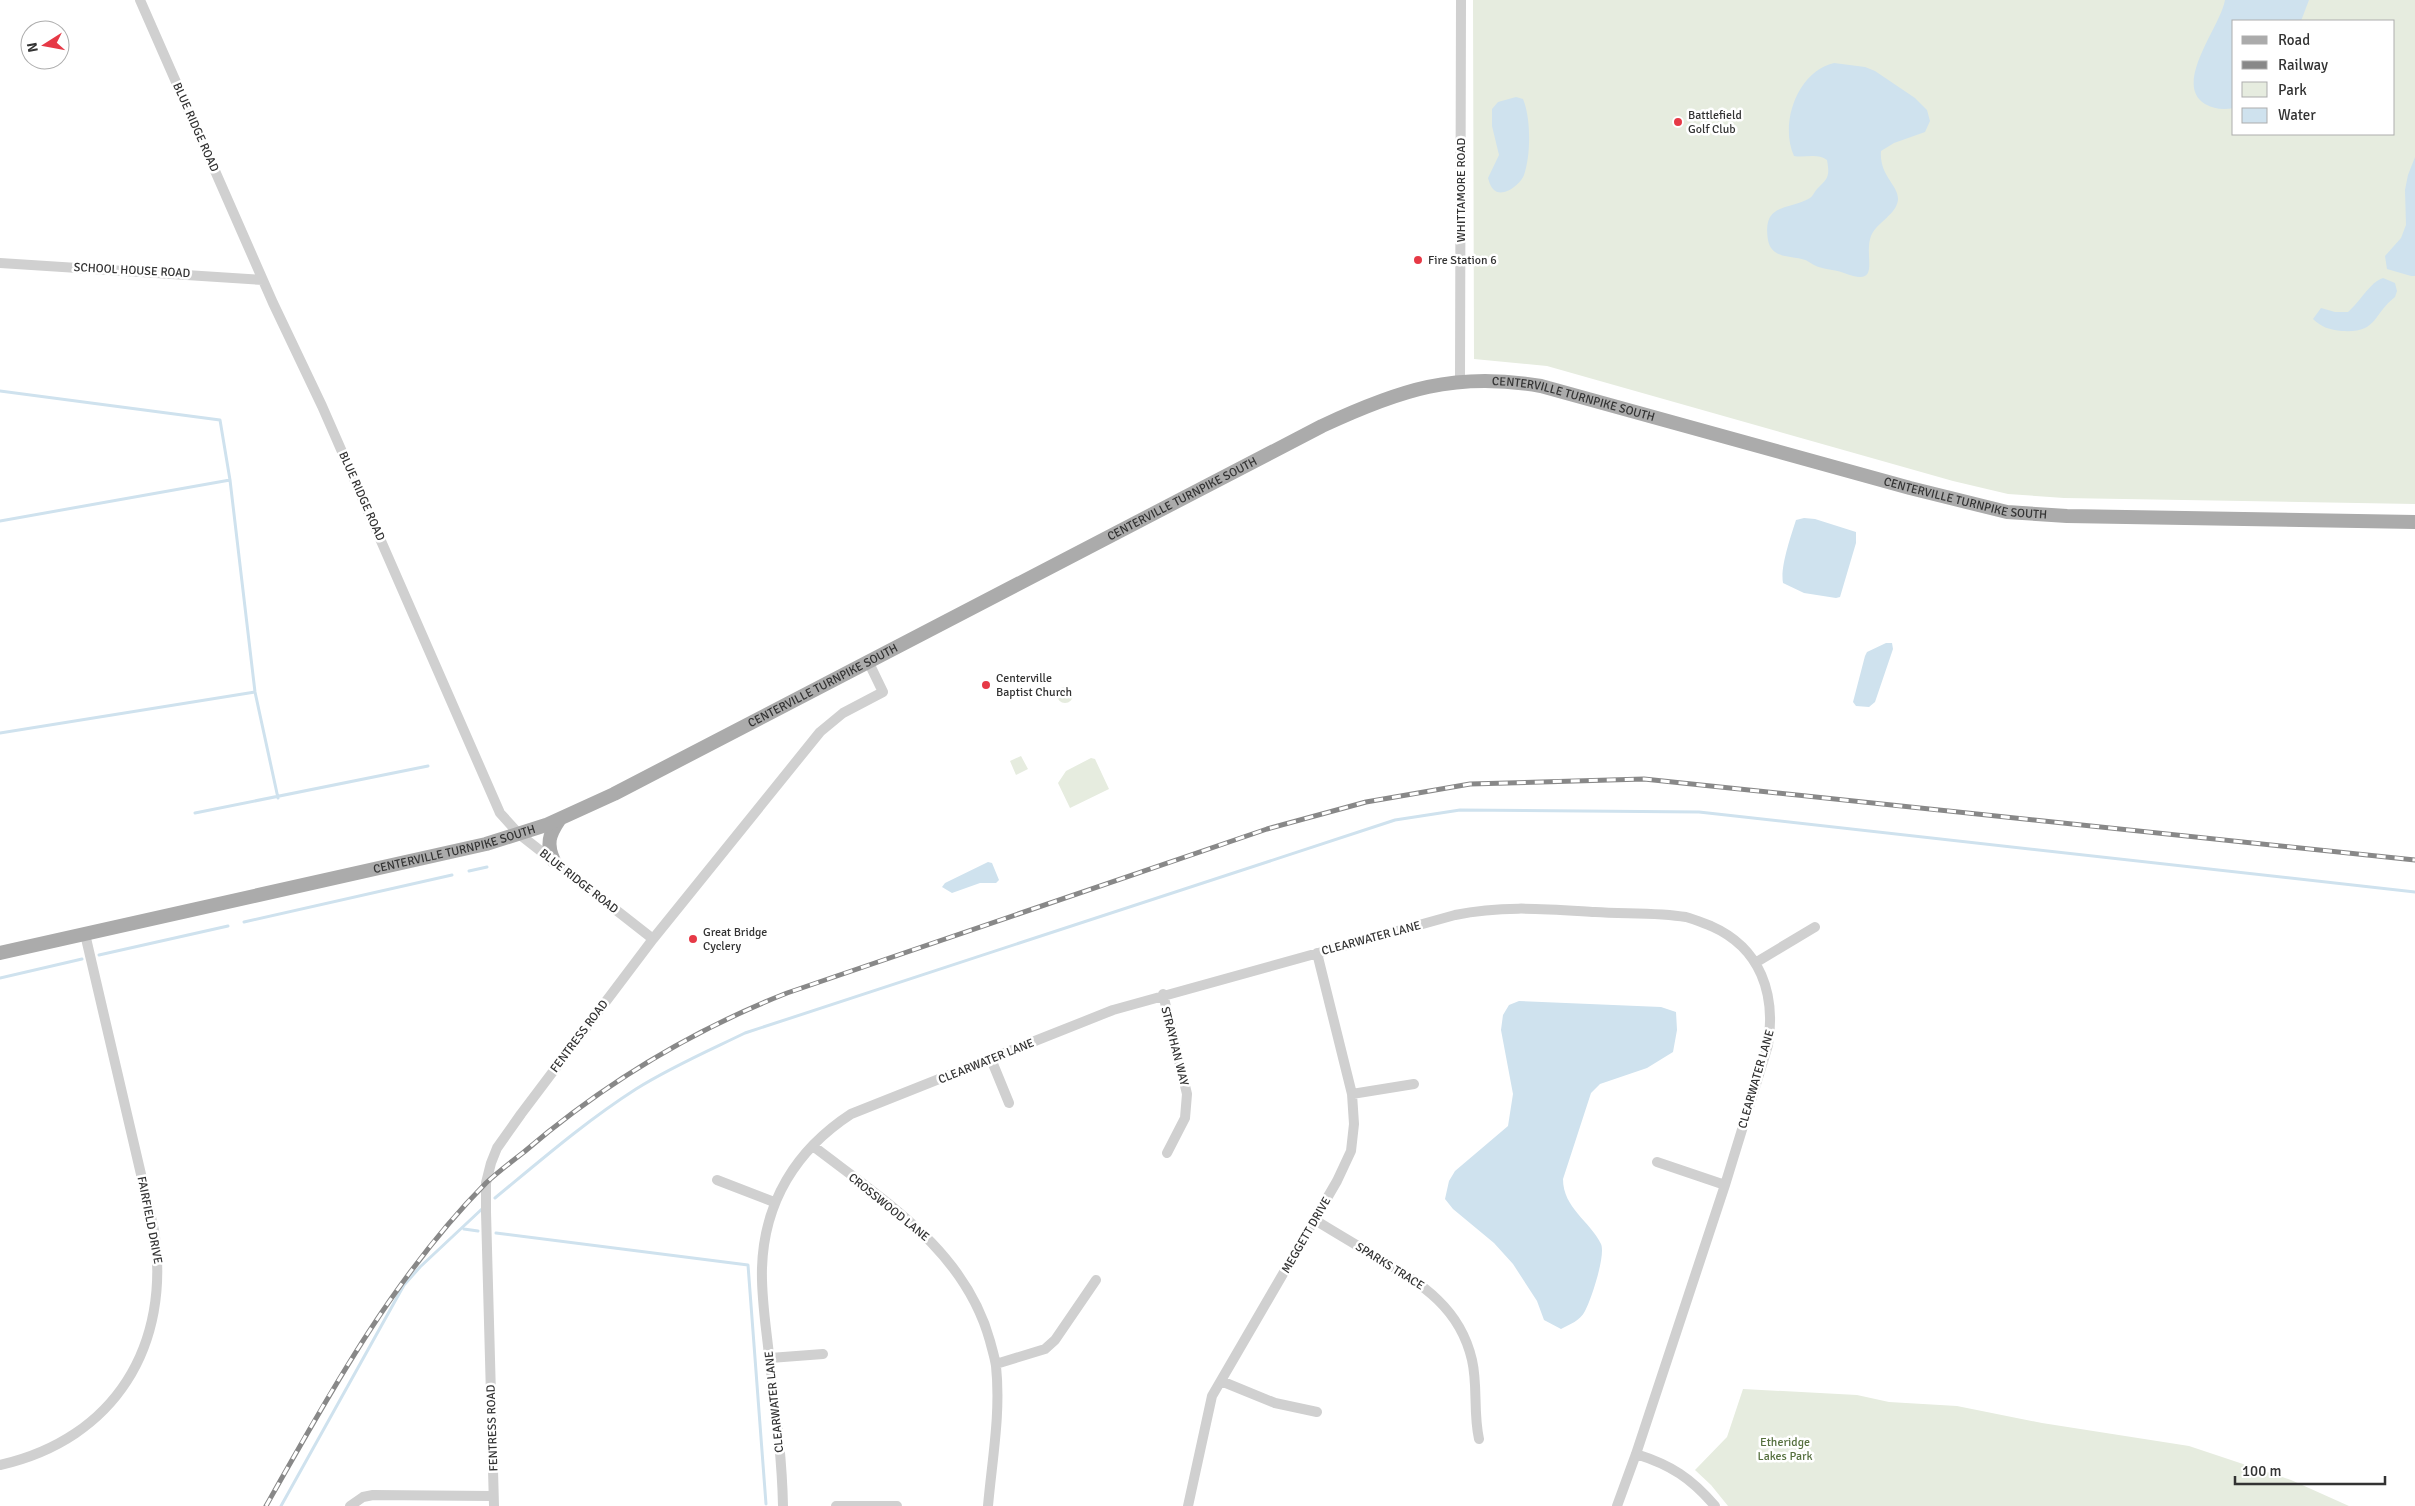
<svg xmlns="http://www.w3.org/2000/svg" width="2415" height="1506" viewBox="0 0 2415 1506" font-family="Signika,sans-serif">
<style>
.green{fill:#e6ecdf;fill-rule:evenodd}
.water{fill:#cfe2ee}
.lines{fill:none;stroke-linecap:round;stroke-linejoin:round}
.stream{stroke:#cfe2ee;stroke-width:3}
.minor{stroke:#d0d0d0;stroke-width:10}
.major{stroke:#ababab;stroke-width:14}
.rail-casing{stroke:#888;stroke-width:5}
.rail{stroke:#fff;stroke-width:3;stroke-dasharray:9;stroke-linecap:butt}
.poi-dot{fill:#e63946;stroke:#fff;stroke-width:2}
.labels{text-anchor:middle;stroke-width:5;stroke-linejoin:round;paint-order:stroke}
.poi-label{font-size:12px;fill:#333;stroke:#fff;text-anchor:start}
.street-label{font-size:12px;fill:#333;stroke:#fff}
.park-label{font-size:12px;fill:#56703f;stroke:#fff}
</style>
<rect width="100%" height="100%" fill="#fff"/>
<!-- green -->
<path class="green" d="M1473,0H2415V504L2064,498L2008,494L1953,481L1547,366L1474,359ZM2234,21H2394V134H2234Z
M1057 695a8 8 0 1 1 16 0a8 8 0 1 1-16 0Z
M1021,756L1028,769L1016,775L1010,761Z
M1091,758L1095,759L1109,789L1070,808L1058,783L1066,771Z
M1743,1389L1857,1395L1889,1402L1957,1406L2042,1423L2189,1446L2291,1480L2349,1506H1728L1711,1485L1695,1470L1727,1437Z"/>
<!-- water -->
<path class="water" d="M2225,0H2309L2301,21H2234V108C2223,110 2214,109 2205,104C2172,84 2221,26 2225,0Z
M1834,63L1865,67L1875,71L1915,98L1927,110L1930,121L1925,132L1894,143L1881,151C1879,176 1899,185 1898,200C1896,215 1877,222 1871,236C1863,257 1883,288 1844,273C1832,268 1821,271 1809,262C1798,254 1772,262 1768,240C1762,202 1788,211 1810,198C1813,196 1814,192 1817,189C1828,178 1830,177 1827,160C1818,153 1805,158 1794,156C1779,123 1798,71 1834,63Z
M1516,97L1523,99C1531,118 1531,155 1524,175C1520,185 1502,199 1493,189C1490,186 1489,181 1488,178L1499,155L1492,126V109L1498,102Z
M2415,157V276H2411L2387,269L2385,256L2401,238L2406,225L2405,190L2408,175Z
M2383,278L2395,283L2397,291L2395,297C2372,315 2378,333 2342,331C2330,330 2321,327 2313,319L2321,308L2335,312H2348C2360,302 2370,282 2383,278Z
M1804,518L1815,519L1856,532V543L1840,597L1836,598L1804,593L1783,583C1780,567 1791,536 1796,520Z
M1886,643H1892L1893,649L1875,702L1869,707L1856,706L1853,702L1865,656L1867,652Z
M988,862L992,863L999,880L996,883H980L952,893L942,887L945,883Z
M1519,1001L1661,1007L1676,1012L1677,1030L1673,1052L1647,1068L1600,1084L1591,1093L1563,1179C1563,1208 1590,1221 1601,1244C1606,1255 1591,1300 1585,1311C1580,1321 1570,1324 1561,1329L1544,1320L1537,1301L1513,1264L1494,1243L1453,1209L1445,1199L1449,1181L1455,1171L1508,1126L1513,1094L1501,1030L1503,1015L1509,1005Z"/>
<g class="lines">
<!-- stream -->
<path class="stream" d="M0,391L220,420L230,480L255,692L278,798
M0,521L230,480
M0,733L255,692
M195,813L428,766
M469,871L487,867
M244,922L452,875
M99,955L228,926
M0,978L82,959
M495,1198C541,1160 586,1121 636,1089C671,1067 708,1051 745,1033L1395,820L1460,810L1699,812L2415,892
M464,1229L478,1231
M496,1233L748,1265L766,1504
M281,1506L404,1285L420,1267L483,1208"/>
<!-- minor -->
<path class="minor" d="M140,0L273,303L322,406L500,813L519,834L653,939
M0,263L263,280
M1460,381L1461,0
M1755,963L1815,927
M1163,994L1187,1094L1185,1118L1167,1153
M991,1059L1009,1103
M1352,1094L1414,1084
M813,1146C883,1200 965,1250 990,1341C992,1349 995,1358 996,1366C1001,1413 992,1460 988,1506
M1657,1162L1725,1185
M717,1180L774,1202
M1315,1220C1336,1233 1358,1246 1380,1259C1423,1285 1460,1308 1472,1360C1478,1386 1473,1412 1479,1439
M770,1358L823,1354
M996,1364L1045,1349L1055,1340L1096,1280
M1221,1381L1275,1403L1317,1412
M1636,1454C1671,1465 1691,1478 1715,1506
M0,1465C115,1439 172,1345 154,1230L85,934
M350,1506L363,1497L373,1495L493,1496
M494,1506L486,1212V1183L491,1163L497,1148L521,1114L653,939L820,732L843,713L883,692L868,661
M783,1506C782,1456 775,1405 769,1355C766,1326 761,1297 762,1268C764,1202 796,1150 851,1114L1113,1010L1455,915C1503,905 1546,909 1595,912C1624,914 1657,912 1686,917C1694,919 1703,923 1711,926C1761,948 1776,994 1768,1045L1725,1185L1636,1454L1617,1506
M836,1506H897
M1188,1506L1212,1396L1337,1181L1351,1151L1354,1124L1352,1094L1317,953"/>
<!-- major -->
<g class="major">
<path d="M554,861C546,844 549,835 559,820"/>
<path id="s1" d="M0,953L486,844L546,825L614,794L1322,426C1399,390 1455,371 1541,386L1910,488L2007,512L2067,516L2415,522"/>
</g>
<defs>
<path id="rail" d="M266,1506C329,1394 394,1276 486,1183C498,1172 511,1162 524,1152C602,1085 691,1031 787,993L1267,829L1366,802L1470,784L1644,779L2415,860"/>
</defs>
<!-- rail casing -->
<use href="#rail" class="rail-casing"/>
<!-- rail -->
<use href="#rail" class="rail"/>
</g>
<!-- markers -->
<g class="poi-dot">
<circle cx="1678" cy="122" r="5"/>
<circle cx="1418" cy="260" r="5"/>
<circle cx="986" cy="685" r="5"/>
<circle cx="693" cy="939" r="5"/>
</g>
<g class="labels">
<!-- poi labels -->
<g class="poi-label">
<text x="1688" y="119">Battlefield<tspan x="1688" dy="14">Golf Club</tspan></text>
<text x="1428" y="264">Fire Station 6</text>
<text x="996" y="682">Centerville<tspan x="996" dy="14">Baptist Church</tspan></text>
<text x="703" y="936">Great Bridge<tspan x="703" dy="14">Cyclery</tspan></text>
</g>
<!-- street labels -->
<g class="street-label">
<text transform="translate(196 127) rotate(66)" y="4">BLUE RIDGE ROAD</text>
<text transform="translate(1461 190) rotate(-90)" y="4">WHITTAMORE ROAD</text>
<text transform="translate(132 270) rotate(3)" y="4">SCHOOL HOUSE ROAD</text>
<text dy="4" stroke="none"><textPath href="#s1" startOffset="1695">CENTERVILLE TURNPIKE SOUTH</textPath></text>
<text transform="translate(362 496) rotate(66)" y="4">BLUE RIDGE ROAD</text>
<text dy="4" stroke="none"><textPath href="#s1" startOffset="1276">CENTERVILLE TURNPIKE SOUTH</textPath></text>
<text dy="4" stroke="none"><textPath href="#s1" startOffset="2100">CENTERVILLE TURNPIKE SOUTH</textPath></text>
<text dy="4" stroke="none"><textPath href="#s1" startOffset="871">CENTERVILLE TURNPIKE SOUTH</textPath></text>
<text dy="4" stroke="none"><textPath href="#s1" startOffset="466">CENTERVILLE TURNPIKE SOUTH</textPath></text>
<text transform="translate(579 881) rotate(38)" y="4">BLUE RIDGE ROAD</text>
<text transform="translate(1371 938) rotate(-15)" y="4">CLEARWATER LANE</text>
<text transform="translate(579 1036) rotate(-53)" y="4">FENTRESS ROAD</text>
<text transform="translate(1175 1046) rotate(76)" y="4">STRAYHAN WAY</text>
<text transform="translate(986 1061) rotate(-22)" y="4">CLEARWATER LANE</text>
<text transform="translate(1756 1079) rotate(-74)" y="4">CLEARWATER LANE</text>
<text transform="translate(889 1207) rotate(39)" y="4">CROSSWOOD LANE</text>
<text transform="translate(150 1220) rotate(79)" y="4">FAIRFIELD DRIVE</text>
<text transform="translate(1306 1235) rotate(-60)" y="4">MEGGETT DRIVE</text>
<text transform="translate(1390 1266) rotate(32)" y="4">SPARKS TRACE</text>
<text transform="translate(774 1402) rotate(-96)" y="4">CLEARWATER LANE</text>
<text transform="translate(492 1428) rotate(-92)" y="4">FENTRESS ROAD</text>
</g>
<!-- park labels -->
<g class="park-label">
<text x="1785" y="1446">Etheridge<tspan x="1785" dy="14">Lakes Park</tspan></text>
</g>
</g>
<!-- legend -->
<rect x="2232" y="20" width="162" height="115" fill="#ffffff" stroke="#adadad"/>
<rect x="2242" y="36" width="25" height="8" fill="#ababab" stroke="#adadad"/>
<text x="2278" y="45" font-size="15" fill="#333333">Road</text>
<rect x="2242" y="61" width="25" height="8" fill="#888888" stroke="#adadad"/>
<text x="2278" y="70" font-size="15" fill="#333333">Railway</text>
<rect x="2242" y="82" width="25" height="15" fill="#e6ecdf" stroke="#adadad"/>
<text x="2278" y="95" font-size="15" fill="#333333">Park</text>
<rect x="2242" y="108" width="25" height="15" fill="#cfe2ee" stroke="#adadad"/>
<text x="2278" y="120" font-size="15" fill="#333333">Water</text>
<!-- north arrow -->
<g transform="translate(45 45) rotate(259)"><circle r="24" fill="#ffffff" stroke="#adadad"/>
<path d="M0-4L9 19L0 12L-9 19Z" fill="#e63946"/>
<text y="-8" font-size="14" font-weight="bold" text-anchor="middle" fill="#333333">N</text>
</g>
<!-- scale -->
<path d="M2235 1476v8h150v-8" fill="none" stroke="#333333" stroke-width="2.5"/>
<text x="2242" y="1476" font-size="15" fill="#333333" stroke="#ffffff" stroke-width="4" paint-order="stroke">100 m</text>
</svg>
